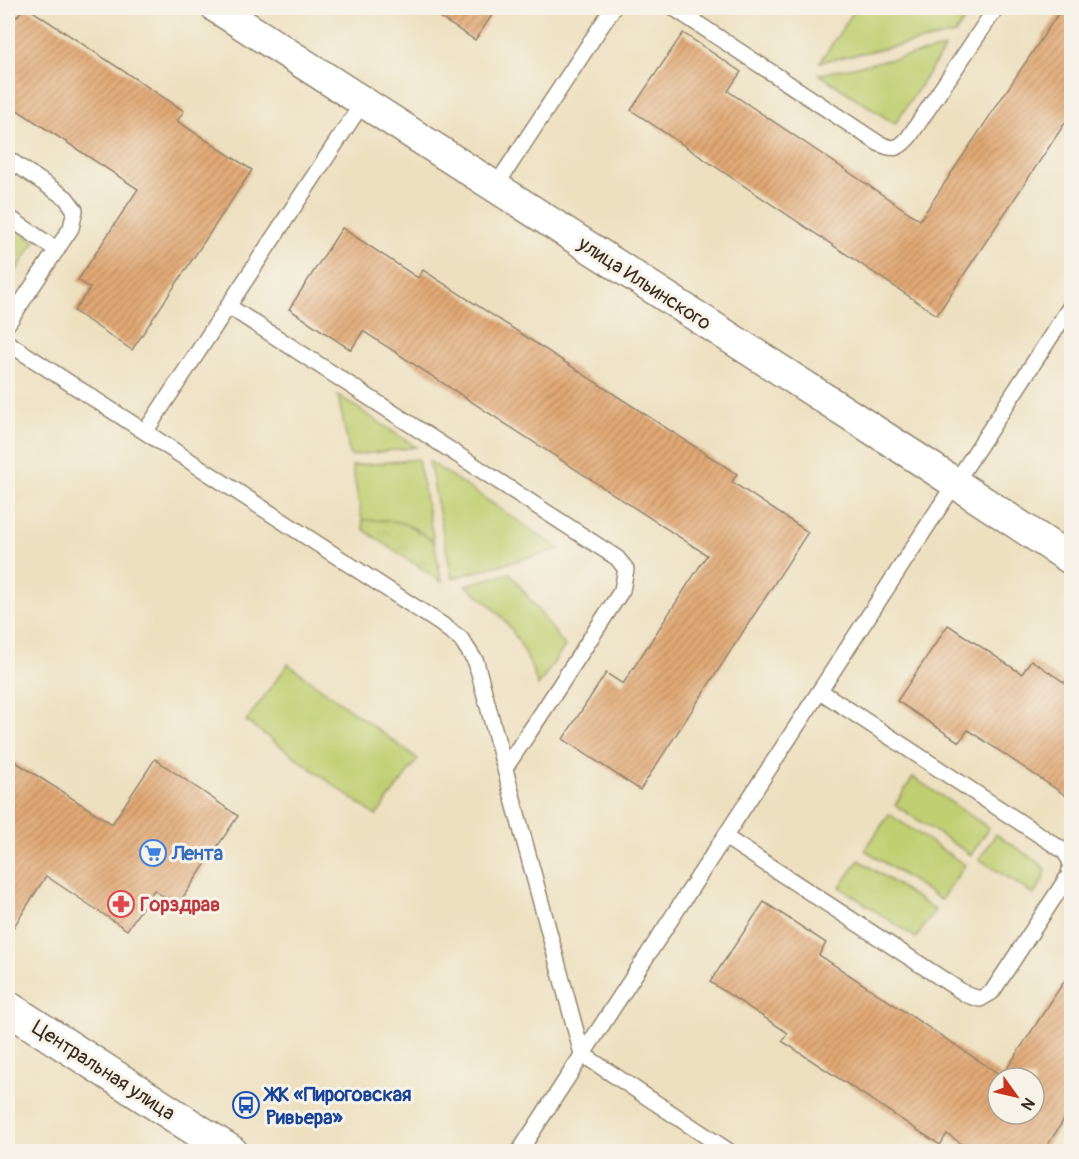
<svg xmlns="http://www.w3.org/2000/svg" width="1079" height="1159" viewBox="0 0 1079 1159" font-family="Pangolin,sans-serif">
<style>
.grass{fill:url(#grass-tufts);stroke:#7e7c48;stroke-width:1.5}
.park{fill:#c0cf71;stroke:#7e7c48;stroke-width:1.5}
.building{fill:url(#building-hatch);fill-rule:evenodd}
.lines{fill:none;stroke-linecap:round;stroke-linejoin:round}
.service-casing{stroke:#94856e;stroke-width:18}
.minor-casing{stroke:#94856e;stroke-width:33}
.tertiary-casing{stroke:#94856e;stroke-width:36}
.service{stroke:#fff;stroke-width:15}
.minor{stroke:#fff;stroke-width:30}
.tertiary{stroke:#fff;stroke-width:33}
.labels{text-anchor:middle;stroke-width:6;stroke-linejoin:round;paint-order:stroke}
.street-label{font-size:20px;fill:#3b2a1e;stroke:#f7f3e8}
.shop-label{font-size:20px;font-weight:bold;fill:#366cbe;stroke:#f7f3e8;text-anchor:start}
.health-label{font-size:20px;font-weight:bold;fill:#be3a42;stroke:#f7f3e8;text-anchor:start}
.transit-label{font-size:20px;font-weight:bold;fill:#164399;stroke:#f7f3e8;text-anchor:start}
</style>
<defs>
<pattern id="grass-tufts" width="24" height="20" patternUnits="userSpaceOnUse" patternTransform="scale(1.5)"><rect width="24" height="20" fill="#c0cf71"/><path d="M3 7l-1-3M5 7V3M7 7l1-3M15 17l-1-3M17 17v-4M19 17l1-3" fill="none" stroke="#a6b261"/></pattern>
<pattern id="building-hatch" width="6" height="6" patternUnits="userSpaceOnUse" patternTransform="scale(1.5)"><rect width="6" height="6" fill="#e1a974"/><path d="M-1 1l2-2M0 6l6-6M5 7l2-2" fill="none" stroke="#b88a5f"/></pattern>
</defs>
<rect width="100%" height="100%" fill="#f7f3e8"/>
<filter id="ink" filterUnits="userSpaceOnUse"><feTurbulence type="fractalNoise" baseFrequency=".0167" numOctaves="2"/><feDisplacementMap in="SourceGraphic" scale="12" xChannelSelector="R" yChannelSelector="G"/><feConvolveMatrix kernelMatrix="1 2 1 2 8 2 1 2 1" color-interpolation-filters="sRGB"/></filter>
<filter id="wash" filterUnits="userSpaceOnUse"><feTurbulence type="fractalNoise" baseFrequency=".008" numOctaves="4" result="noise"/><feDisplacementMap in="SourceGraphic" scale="24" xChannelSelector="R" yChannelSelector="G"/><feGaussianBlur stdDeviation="1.35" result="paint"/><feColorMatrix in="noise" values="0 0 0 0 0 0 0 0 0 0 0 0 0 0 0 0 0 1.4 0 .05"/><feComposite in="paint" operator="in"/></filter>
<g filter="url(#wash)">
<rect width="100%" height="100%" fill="#ede0bf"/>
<!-- grass -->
<path class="grass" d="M362,520C397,519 406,520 434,542L442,582L364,530Z"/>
<!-- park -->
<path class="park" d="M856,8H972L955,34L820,62Z
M945,48L895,124L819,74Z
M8,223L35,241L8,284Z
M338,395L416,447L350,456Z
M418,459L434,542C406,520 398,520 362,520L352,466Z
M429,461L560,549L452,578Z
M510,573L565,646L538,686C523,640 505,613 465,585Z
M288,664L418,759L376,816L246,721Z
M913,777L989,828L971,855L895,805Z
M889,814L965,865L941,900L865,850Z
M996,834L1042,865L1046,870L1044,878L1034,895L979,859Z
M859,860L935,910L916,938L840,887Z"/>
<g id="blocks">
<!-- building -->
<path class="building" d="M23,8H28L184,111L177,121L252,170L132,350L74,311L90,288L78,280L138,189L8,104V11L17,17Z
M425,8H497L475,40Z
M1062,8H1071V114L937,315L631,110L683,33L741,72L728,91L920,220Z
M342,228L418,278L423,270L737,474L732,482L808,532L640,790L563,739L606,673L623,684L707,555L363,331L351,350L289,309Z
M948,625L1022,674L1031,660L1071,687V799L968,730L959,742L897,701Z
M8,757L112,824L155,759L238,816L177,906L154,890L127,930L46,876L8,936Z
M764,902L826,943L819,955L1002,1076L1071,971V1109L1043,1152H974L947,1134L940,1145L782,1041L788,1033L710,982ZM998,1078H1034V1114H998Z"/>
</g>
</g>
<g filter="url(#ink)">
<use href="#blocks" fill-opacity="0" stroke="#94856e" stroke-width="1.5"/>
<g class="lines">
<defs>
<path id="service" d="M674,8L878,143C893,150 898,150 909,137L996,8
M8,159L66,198L75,210L71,228L8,323
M495,187L613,8
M8,217L57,250
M228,306L617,558L626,569L622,590L536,722L505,768
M8,343L441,624L461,639L476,662L582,1054L730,1152
M145,432L363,102
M725,837L967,995L980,999L992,992L1069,875L1071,862L1064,851L820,691
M519,1152L1072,304"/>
<path id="minor" d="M217,8L914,456L1072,560"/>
<path id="tertiary" d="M8,1008L231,1152"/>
</defs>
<!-- service casing -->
<use href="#service" class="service-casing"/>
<!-- minor casing -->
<use href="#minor" class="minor-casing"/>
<!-- tertiary casing -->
<use href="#tertiary" class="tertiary-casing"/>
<!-- service -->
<use href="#service" class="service"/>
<!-- minor -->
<use href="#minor" class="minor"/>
<!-- tertiary -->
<use href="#tertiary" class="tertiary"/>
</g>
</g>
<!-- icons -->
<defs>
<symbol id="supermarket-ring" viewBox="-11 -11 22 22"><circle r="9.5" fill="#f7f3e8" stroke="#3f7fe0" stroke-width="1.5"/><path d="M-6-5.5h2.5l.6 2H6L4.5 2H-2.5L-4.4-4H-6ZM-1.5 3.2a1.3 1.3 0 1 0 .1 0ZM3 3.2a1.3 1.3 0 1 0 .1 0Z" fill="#3f7fe0"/></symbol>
<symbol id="pharmacy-ring" viewBox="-11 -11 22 22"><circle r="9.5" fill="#f7f3e8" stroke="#e0444e" stroke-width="1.5"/><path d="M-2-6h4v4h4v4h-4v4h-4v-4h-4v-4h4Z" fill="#e0444e"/></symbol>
<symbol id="bus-ring" viewBox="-11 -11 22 22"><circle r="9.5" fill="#f7f3e8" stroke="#1a4fb4" stroke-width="1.5"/><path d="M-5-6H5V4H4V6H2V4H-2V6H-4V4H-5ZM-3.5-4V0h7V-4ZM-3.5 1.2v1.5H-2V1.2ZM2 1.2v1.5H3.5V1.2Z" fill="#1a4fb4"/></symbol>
</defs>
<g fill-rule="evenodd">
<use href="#supermarket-ring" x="138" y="838" width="30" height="30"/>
<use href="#pharmacy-ring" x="106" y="889" width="30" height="30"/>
<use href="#bus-ring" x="231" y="1090" width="30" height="30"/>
</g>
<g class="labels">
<!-- street labels -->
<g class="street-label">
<text transform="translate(645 283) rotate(33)" y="7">улица Ильинского</text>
<text transform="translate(104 1070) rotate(33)" y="7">Центральная улица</text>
</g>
<!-- shop labels -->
<g class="shop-label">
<text x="172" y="860">Лента</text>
</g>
<!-- health labels -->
<g class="health-label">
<text x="140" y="911">Горздрав</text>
</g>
<!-- transit labels -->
<g class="transit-label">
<text x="266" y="1101">ЖК «Пироговская<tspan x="266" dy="23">Ривьера»</tspan></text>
</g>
</g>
<!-- margin -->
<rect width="1079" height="1159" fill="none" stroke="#f7f3e8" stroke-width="30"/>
<!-- north arrow -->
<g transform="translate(1016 1096) rotate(124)"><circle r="28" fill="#f7f3e8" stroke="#aca397" stroke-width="1.5"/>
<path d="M0-4.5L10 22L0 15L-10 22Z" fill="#c8321e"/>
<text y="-9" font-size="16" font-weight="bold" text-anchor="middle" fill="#3b2a1e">N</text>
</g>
</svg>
